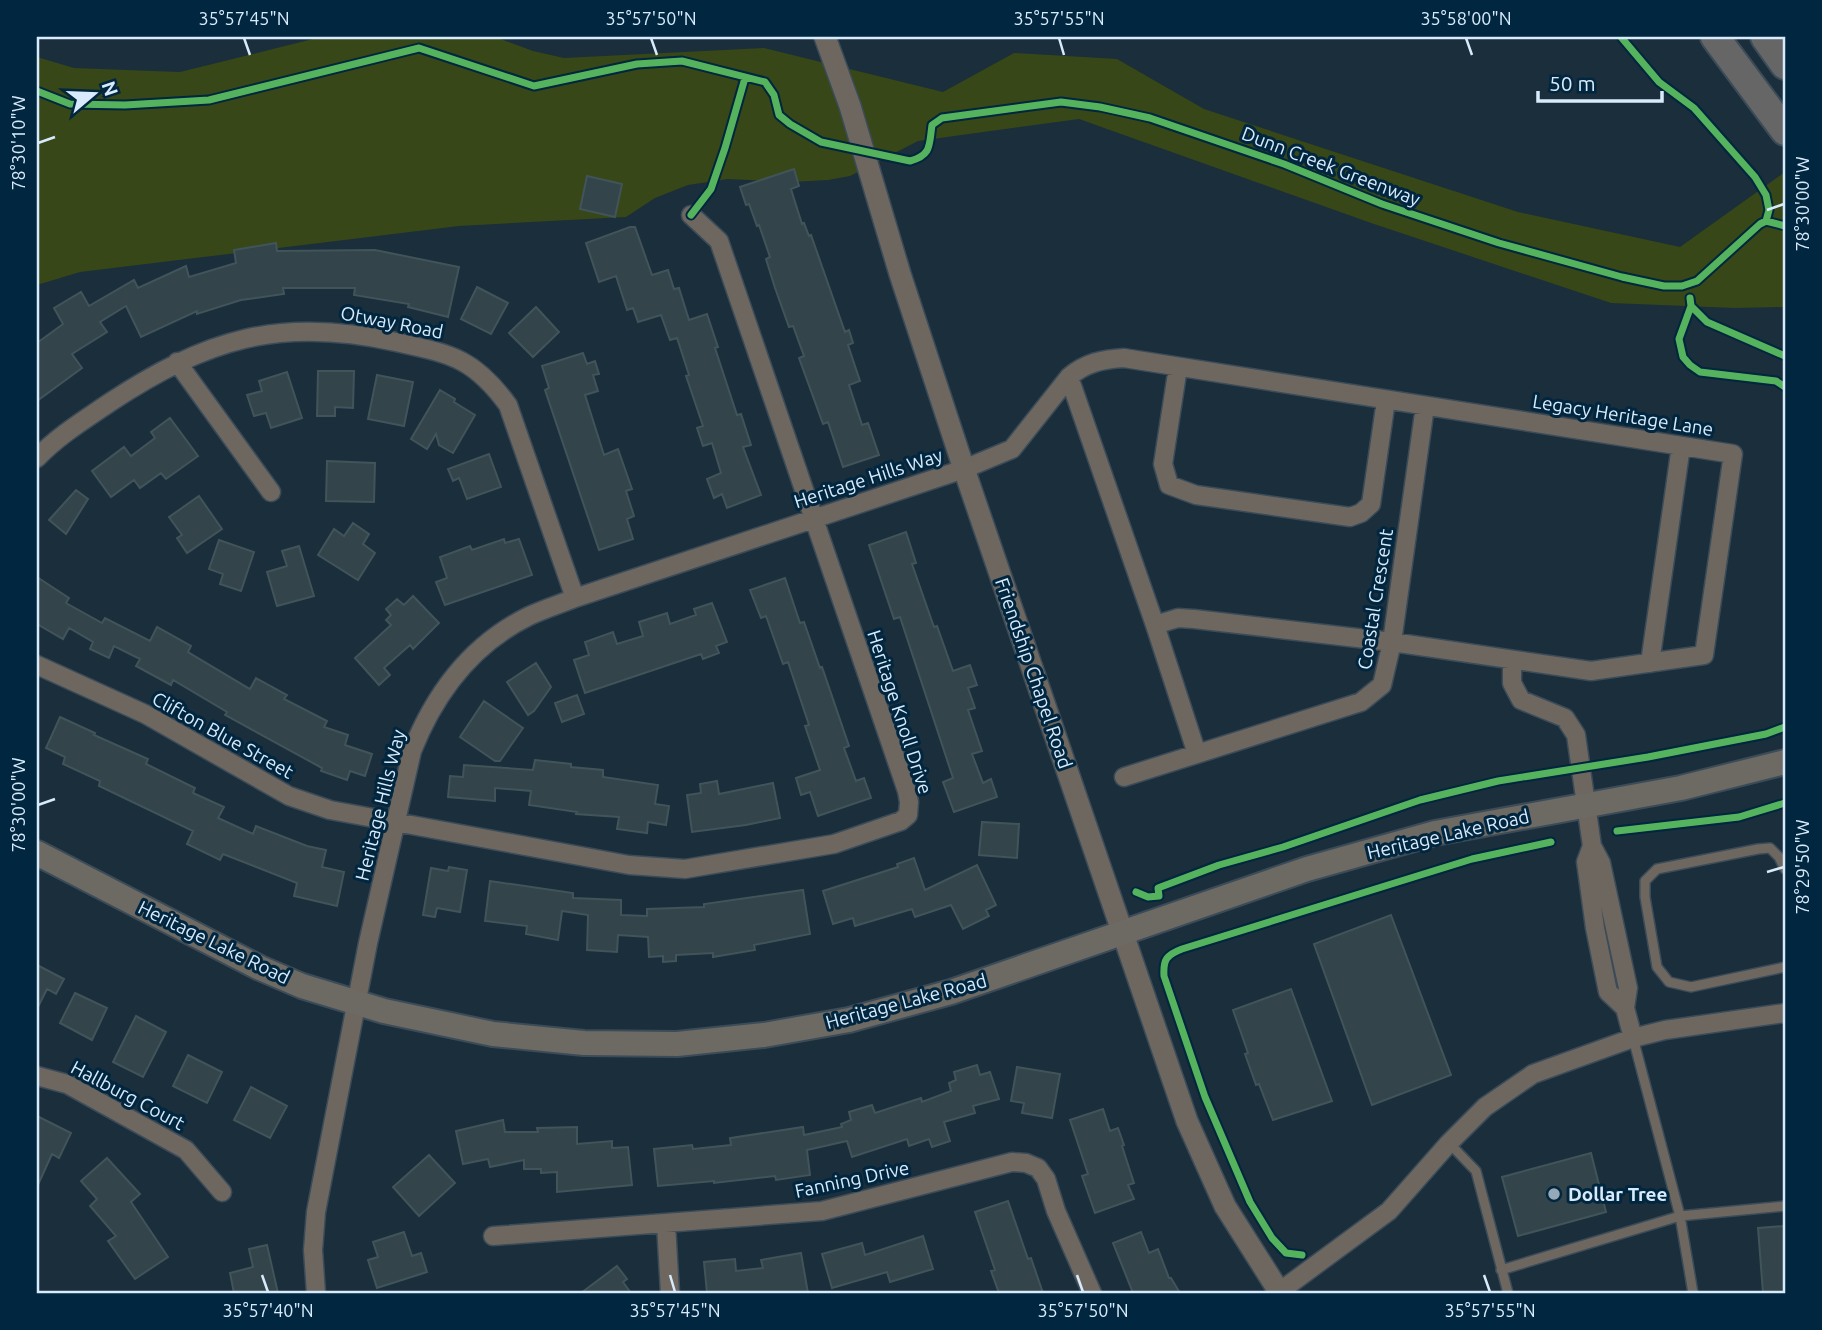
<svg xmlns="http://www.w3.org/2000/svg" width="1822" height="1330" viewBox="0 0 1822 1330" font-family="Ubuntu,sans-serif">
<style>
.green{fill:#374717}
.building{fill:#33454a;stroke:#41545a;stroke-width:2}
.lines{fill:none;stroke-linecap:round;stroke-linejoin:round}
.service-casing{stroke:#3b4b58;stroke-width:12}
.minor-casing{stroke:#3b4b58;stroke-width:21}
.tertiary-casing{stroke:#3b4b58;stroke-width:24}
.secondary-casing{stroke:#3b4b58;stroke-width:28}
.trunk-casing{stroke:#3b4b58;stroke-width:32}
.service{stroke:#6d6760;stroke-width:9}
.minor{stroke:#6d6760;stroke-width:18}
.tertiary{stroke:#6d6760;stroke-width:21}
.secondary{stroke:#6d6963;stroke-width:24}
.trunk{stroke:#656665;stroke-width:28}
.cycleway-casing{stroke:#01263f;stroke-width:11}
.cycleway{stroke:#56b35d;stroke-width:7}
.ticks{fill:none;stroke:#d8ebfc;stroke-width:2.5}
.poi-dot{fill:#96a9b9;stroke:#01263f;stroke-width:2.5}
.labels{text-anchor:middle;stroke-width:6;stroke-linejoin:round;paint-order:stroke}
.street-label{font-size:19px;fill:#d8ebfc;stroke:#01263f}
.poi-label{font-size:19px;font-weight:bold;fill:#d8ebfc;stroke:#01263f;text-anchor:start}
.neatline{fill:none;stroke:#d8ebfc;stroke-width:2.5}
.ticks-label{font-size:18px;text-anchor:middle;fill:#d8ebfc}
</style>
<rect width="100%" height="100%" fill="#1a2e3c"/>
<!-- green -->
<path class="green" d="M321,37H495L533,51L564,58L764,48L943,92L1014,53L1117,59L1204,109L1518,212L1680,247L1785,172V307L1735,308L1611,303L1371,223L1079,119L918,141L850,176L828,180L790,182L728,179L688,185L655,198L626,217L459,226L80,272L37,285V57L74,68L180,72Z"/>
<!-- building -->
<path class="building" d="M794,169L799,186L791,189L802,224L804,223L809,236L811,235L845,332L849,330L853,343L848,345L860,381L849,385L862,425L868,423L879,455L843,467L828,422L823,424L799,358L804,356L793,326L789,327L775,288L766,259L770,257L759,225L757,226L749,204L746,205L740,187Z
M587,176L622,184L615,217L580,209Z
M630,227H635L652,275L668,270L674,289L679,288L689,320L707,314L718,347L715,348L737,415L741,414L751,445L743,447L761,495L727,508L722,494L714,498L707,479L721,473L712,443L703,446L697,428L703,426L686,376L689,375L677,338L670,340L661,315L638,322L633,308L627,310L616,276L599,282L586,243Z
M276,243L277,251L375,250L459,267L448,317L408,307L409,304L354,295L355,288H283L284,294L241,300L197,314V311L141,337L126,306L100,322L107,332L72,354L82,368L37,401V343L63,324L54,308L81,292L89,306L134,280L138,288L186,266L189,277L236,263L234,250Z
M477,287L508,303L491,334L461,319Z
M536,307L559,332L533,357L509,333Z
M583,353L587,364L595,361L599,374L593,375L598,391L585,395L604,455L618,449L632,489L626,491L634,516L627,519L633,539L599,550L545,390L549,388L542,366Z
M318,371H354L353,408L335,407V416H317Z
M287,372L302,418L271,428L266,413L254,416L247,395L262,391L259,381Z
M377,375L413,382L404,426L368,419Z
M440,390L455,399L454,402L475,415L453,453L439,445L436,434L427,449L411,439Z
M170,418L198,456L166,479L161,473L140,488L134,480L111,497L92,471L124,447L131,456L155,438L151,432Z
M489,454L501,487L467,499L459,478L453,481L448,469Z
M327,461L375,463L374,502L326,501Z
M76,490L88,499L66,534L49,520Z
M199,496L222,529L187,553L177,538L182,535L169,517Z
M353,523L369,534L363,544L375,553L358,580L318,555L334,529L344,536Z
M906,532L916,563L912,564L934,627L937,626L953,671L970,665L977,685L968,688L975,708L968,710L982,751L972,754L983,783L991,779L997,797L954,812L943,782L953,778L900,617L894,619L869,545Z
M504,539L505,543L519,539L532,575L445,605L436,582L447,578L440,557L470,546L472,550Z
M219,540L254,552L241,591L220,584L223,574L209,569Z
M299,546L314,596L277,606L267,572L287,566L282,551Z
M37,577L69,598L66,603L102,623L105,618L150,641L157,627L191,646L188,652L250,689L256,678L287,695L284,699L327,721L324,727L348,735L345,745L372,754L365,776L350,771L347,780L321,771L322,768L225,715L227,712L173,680L171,685L136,666L140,659L114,646L109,658L90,649L93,642L69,628L63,639L37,624Z
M785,578L800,623L804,622L820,668L822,667L849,746L844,748L856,781L864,778L871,798L818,816L810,792L801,795L796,778L820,770L805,726L809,725L788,662L783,664L766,616L761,618L750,590Z
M413,596L439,623L413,649L410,645L384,668L390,675L379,685L355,658L391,625L386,620L391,615L386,609L397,599L404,605Z
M712,603L727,642L716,646L719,653L703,659L701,654L585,693L574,660L589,655L585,642L613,632L617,644L643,636L639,622L667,613L670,624L696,615L694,609Z
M536,663L551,687L534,711L528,715L507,682Z
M577,695L584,714L562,722L555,703Z
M484,701L523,728L500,761H495L460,737Z
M60,717L95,733L94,735L148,759L146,764L195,788L193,793L224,807L218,818L253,834L256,826L307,846L326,850L322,867L344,872L337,906L294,896L297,883L223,854L220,860L187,844L193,831L99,786L100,781L63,764L65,757L46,748Z
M535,760L571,764V767L603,770V777L658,785L655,804L669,806L666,825L648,822L647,833L617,829L619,817L576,814L577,812L529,805L531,791L495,788V801L448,797L450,776L463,777L464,765L533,770Z
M717,781L719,794L773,783L780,818L746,825L692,832L687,795L701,793L700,784Z
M982,822L1019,824L1017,858L979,855Z
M914,858L925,890L977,865L996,905L986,910L989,916L963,929L951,905L915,917L912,909L855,926L853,918L833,924L823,891L898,867L897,864Z
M449,867L467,870L460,912L437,908L435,917L423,915L431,868L448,871Z
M490,881L573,893V898L621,900V915L647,916V909L704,907V904L803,890L810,934L754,945L755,950L713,957V953L676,955V961L663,962V956L649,957L648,937L618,935L617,952L587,950L588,915L562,911L558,940L526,934L527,926L485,921Z
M1391,915L1451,1075L1372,1105L1314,944Z
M37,965L64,979L56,994L47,989L37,1009Z
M1291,989L1332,1101L1273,1120L1259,1084L1256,1085L1245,1054L1248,1053L1233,1010Z
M75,993L107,1008L92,1040L60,1023Z
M136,1016L166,1032L143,1077L113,1062Z
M188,1055L222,1072L207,1103L173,1086Z
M977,1065L980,1075L990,1072L999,1099L973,1106L975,1113L944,1122L950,1141L932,1147L929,1139L909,1146L907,1139L852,1157L847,1141L807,1150L810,1175L776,1180L775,1176L714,1183V1181L658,1186L654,1149L692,1145L693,1149L731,1145L730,1138L803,1127L804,1135L842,1127L841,1124L851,1120L849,1112L872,1105L875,1113L921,1098L922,1102L951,1091L949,1083L956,1080L954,1072Z
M1017,1067L1060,1074L1052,1118L1022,1113L1024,1103L1011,1101Z
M251,1087L287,1106L270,1138L234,1120Z
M1103,1109L1110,1131L1118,1128L1124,1145L1122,1146L1134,1183L1128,1185L1134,1199L1095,1213L1082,1176L1088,1174L1070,1120Z
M37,1116L71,1133L59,1158L52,1154L37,1187Z
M503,1120L505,1132H538L537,1128L577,1127V1144L612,1141V1148L628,1147L632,1185L557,1192V1172L541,1173V1169H524V1160L490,1167L488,1159L463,1164L456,1131Z
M1591,1153L1606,1212L1518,1236L1502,1177Z
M429,1155L455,1183L419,1216L393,1187Z
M107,1158L140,1194L131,1202L168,1257L135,1279L108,1241L116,1236L90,1206L97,1199L81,1181Z
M1008,1201L1028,1259L1031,1258L1043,1293H999L991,1271L995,1270L975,1212Z
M1785,1226V1293H1763L1758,1228Z
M404,1232L412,1256L421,1253L427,1272L377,1288L368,1260L378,1257L373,1242Z
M1141,1232L1149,1253L1158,1249L1169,1278H1171L1180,1293H1133L1113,1243Z
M923,1236L933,1269L890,1282L887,1272L832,1288L822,1254L862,1243L865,1255Z
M267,1245L278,1293H234L230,1273L253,1267L249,1249Z
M801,1253L808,1293H707L704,1262L735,1259L736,1271L763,1268L761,1260Z
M617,1266L627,1279L623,1282L631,1293H581Z"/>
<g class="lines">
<defs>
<path id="service" d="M1785,869L1779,857L1770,848L1758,849L1657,869L1645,881V897L1657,967L1669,982L1691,987L1785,967
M1633,1038L1680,1216L1693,1293
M1449,1143L1476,1171L1508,1293
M1501,1270L1680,1216L1785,1206"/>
<path id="minor" d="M177,362L271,492
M1178,367L1163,464L1169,485L1196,495L1350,517L1361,513L1371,504L1386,400
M1069,377L1155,625L1197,754
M37,458C58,436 84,420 109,403C206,339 280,316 396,342C450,354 473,357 508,405L575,598
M1512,660V683L1521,700L1565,718L1576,735L1592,846L1601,863L1628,988L1625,1008L1633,1038
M1650,663L1681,446
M37,665L145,714L289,796L330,810L629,865L685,869L834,844L901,821L908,815L909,802L907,791L719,241L691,215
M1124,777L1361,702L1382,685L1392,642L1425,406
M1592,846L1586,862L1595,928L1608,992L1625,1008
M37,1076L67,1084L186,1150L222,1192
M666,1224L670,1293
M493,1236L822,1211L1012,1162L1026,1163L1038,1168L1046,1179L1056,1211L1092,1293
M1279,1292L1389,1211L1449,1143L1485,1107L1533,1074L1633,1038L1665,1030L1785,1013
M316,1293L313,1250L316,1212L368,943L412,751C435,693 472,644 529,616C544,609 560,604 575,598L964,469L1012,449L1069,377C1085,363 1103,359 1124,358L1733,454L1704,655L1591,671L1392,642L1194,619L1178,618L1155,625"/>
<path id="tertiary" d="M825,37L850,106L900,274L964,469L1187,1121L1225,1206L1280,1293"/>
<path id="secondary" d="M37,853L260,968L302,986L384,1011L493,1034L584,1043L677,1044L764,1035L849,1020L951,992L1307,869L1435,833L1681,788L1785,762"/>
<path id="trunk" d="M1715,37L1785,131
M1765,37L1785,65"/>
</defs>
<!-- service casing -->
<use href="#service" class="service-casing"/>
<!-- minor casing -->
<use href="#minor" class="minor-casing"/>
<!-- tertiary casing -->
<use href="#tertiary" class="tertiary-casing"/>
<!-- secondary casing -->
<use href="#secondary" class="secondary-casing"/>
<!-- trunk casing -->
<use href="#trunk" class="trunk-casing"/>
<!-- service -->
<use href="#service" class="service"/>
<!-- minor -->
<use href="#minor" class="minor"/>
<!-- tertiary -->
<use href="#tertiary" class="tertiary"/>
<!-- secondary -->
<use href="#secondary" class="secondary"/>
<!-- trunk -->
<use href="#trunk" class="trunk"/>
<defs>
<path id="cycleway" d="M1621,37L1659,82L1694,108L1755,177L1766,195L1769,210L1766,221
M37,91L70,104L125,105L209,100L419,48L534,86L637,64L682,61L765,82L774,95L779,115L790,124L821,142L910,161C932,155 929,145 932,125L942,118L1061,102L1100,107L1150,118L1284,164L1382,204L1499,243L1622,277L1664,286H1682L1697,281L1760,224L1766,221L1785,226
M691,215L711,189L725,148L745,78
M1690,298L1691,306L1707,322L1785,356
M1691,306L1679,339L1683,357L1690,365L1700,372L1776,381L1785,387
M1617,831L1739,817L1785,803
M1136,892L1148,897L1159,896L1158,888L1219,865L1283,847L1420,800L1498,781L1648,757L1766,734L1785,727
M1302,1255L1286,1253L1272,1238L1250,1202L1205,1097L1164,976C1163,960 1166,955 1182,949L1472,859L1551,842"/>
</defs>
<!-- cycleway casing -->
<use href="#cycleway" class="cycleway-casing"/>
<!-- cycleway -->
<use href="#cycleway" class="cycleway"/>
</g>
<!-- ticks -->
<path class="ticks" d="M244,38L250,55M651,38L657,55M1059,38L1064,55M1466,38L1472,55M38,143L55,137M1767,210L1784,204M38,805L55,799M1767,872L1784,867M262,1275L268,1292M670,1275L675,1292M1077,1275L1083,1292M1484,1275L1490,1292"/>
<!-- markers -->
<circle class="poi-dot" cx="1554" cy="1194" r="7"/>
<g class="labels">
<!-- street labels -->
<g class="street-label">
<text transform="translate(1331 166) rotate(21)" y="7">Dunn Creek Greenway</text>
<text transform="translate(392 322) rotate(11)" y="7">Otway Road</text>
<text transform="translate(1623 415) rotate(9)" y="7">Legacy Heritage Lane</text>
<text transform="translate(868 478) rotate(-18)" y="7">Heritage Hills Way</text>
<text transform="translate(1375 599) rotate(-81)" y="7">Coastal Crescent</text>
<text transform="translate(1034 673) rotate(71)" y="7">Friendship Chapel Road</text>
<text transform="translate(900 712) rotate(72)" y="7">Heritage Knoll Drive</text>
<text transform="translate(223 735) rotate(29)" y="7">Clifton Blue Street</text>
<text transform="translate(380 805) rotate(-76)" y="7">Heritage Hills Way</text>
<text transform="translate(1448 834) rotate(-13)" y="7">Heritage Lake Road</text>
<text transform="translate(214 942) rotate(26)" y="7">Heritage Lake Road</text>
<text transform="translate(906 1001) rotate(-15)" y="7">Heritage Lake Road</text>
<text transform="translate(128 1095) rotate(28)" y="7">Hallburg Court</text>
<text transform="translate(852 1179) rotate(-12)" y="7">Fanning Drive</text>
</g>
<!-- poi labels -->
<g class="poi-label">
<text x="1568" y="1201">Dollar Tree</text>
</g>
</g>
<!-- border -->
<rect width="1822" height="1330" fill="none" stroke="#01263f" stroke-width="77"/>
<!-- north arrow -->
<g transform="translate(94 94) rotate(71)" stroke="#01263f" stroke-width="5" paint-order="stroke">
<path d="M0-5L12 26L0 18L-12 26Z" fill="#d8ebfc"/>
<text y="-10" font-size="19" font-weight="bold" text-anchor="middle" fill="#d8ebfc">N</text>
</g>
<!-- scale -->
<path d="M1538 91v10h124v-10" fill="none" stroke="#d8ebfc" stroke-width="3.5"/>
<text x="1549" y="91" font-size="21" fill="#d8ebfc" stroke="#01263f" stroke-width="5" paint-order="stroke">50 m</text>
<rect x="38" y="38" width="1746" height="1254" class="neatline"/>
<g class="ticks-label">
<text x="244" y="25">35°57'45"N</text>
<text x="651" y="25">35°57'50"N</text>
<text x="1059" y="25">35°57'55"N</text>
<text x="1466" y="25">35°58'00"N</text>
<text transform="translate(19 143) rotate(-90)" y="6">78°30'10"W</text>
<text transform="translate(1803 204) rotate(-90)" y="6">78°30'00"W</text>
<text transform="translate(19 805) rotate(-90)" y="6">78°30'00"W</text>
<text transform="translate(1803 867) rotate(-90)" y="6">78°29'50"W</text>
<text x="268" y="1317">35°57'40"N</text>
<text x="675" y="1317">35°57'45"N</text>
<text x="1083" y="1317">35°57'50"N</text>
<text x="1490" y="1317">35°57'55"N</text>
</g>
</svg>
